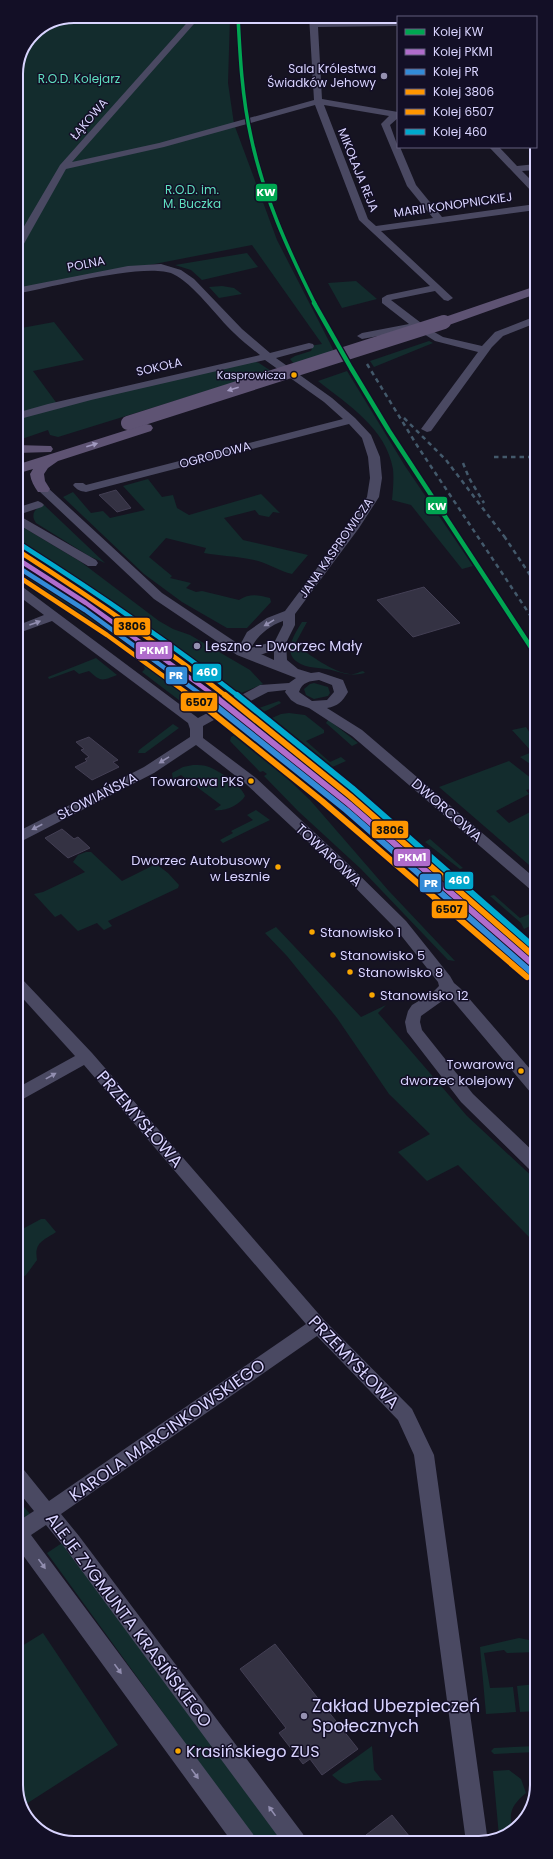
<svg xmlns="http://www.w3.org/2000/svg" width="553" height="1859" viewBox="0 0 553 1859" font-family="Poppins,sans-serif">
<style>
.green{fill:#132c2d}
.building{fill:#343243;stroke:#433f54}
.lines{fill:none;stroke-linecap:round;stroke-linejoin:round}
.minor{fill:#4a4962;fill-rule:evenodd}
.major{fill:#5e5373;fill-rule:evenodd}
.rail-far1{stroke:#43596b;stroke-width:2.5;stroke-dasharray:4.5 4;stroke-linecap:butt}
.rail{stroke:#43596b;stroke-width:3;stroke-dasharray:6 5;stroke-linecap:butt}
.major-bridge{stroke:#5e5373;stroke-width:14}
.rail-1-far1-casing{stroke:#130f26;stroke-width:5.5}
.rail-1-casing{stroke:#130f26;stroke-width:7}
.rail-2-far1-casing{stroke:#130f26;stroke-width:7}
.rail-2-casing{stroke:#130f26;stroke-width:9}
.rail-3-far1-casing{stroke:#130f26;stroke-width:7}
.rail-3-casing{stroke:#130f26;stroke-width:9}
.rail-4-far1-casing{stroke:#130f26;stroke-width:7}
.rail-4-casing{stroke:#130f26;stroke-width:9}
.rail-5-far1-casing{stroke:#130f26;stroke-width:7}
.rail-5-casing{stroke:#130f26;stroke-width:9}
.rail-6-far1-casing{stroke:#130f26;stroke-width:7}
.rail-6-casing{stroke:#130f26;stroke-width:9}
.rail-1-far1{stroke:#00a651;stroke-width:3.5}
.rail-1{stroke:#00a651;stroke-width:4.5}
.rail-2-far1{stroke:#b06ccc;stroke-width:4.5}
.rail-2{stroke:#b06ccc;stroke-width:6}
.rail-3-far1{stroke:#338bd7;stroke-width:4.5}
.rail-3{stroke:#338bd7;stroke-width:6}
.rail-4-far1{stroke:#ff9500;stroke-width:4.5}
.rail-4{stroke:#ff9500;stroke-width:6}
.rail-5-far1{stroke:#ff9500;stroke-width:4.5}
.rail-5{stroke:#ff9500;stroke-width:6}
.rail-6-far1{stroke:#00a9ce;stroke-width:4.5}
.rail-6{stroke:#00a9ce;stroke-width:6}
.oneway{fill:#a29ac0}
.oneway2{fill:#928eb0}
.poi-dot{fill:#9591b1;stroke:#130f26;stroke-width:1.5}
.bus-dot{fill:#f7a600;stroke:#130f26;stroke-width:1.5}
.labels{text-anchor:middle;stroke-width:3;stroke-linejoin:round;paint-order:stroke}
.far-bus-label{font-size:11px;fill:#d9d4ff;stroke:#130f26;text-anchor:end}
.far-poi-label{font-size:12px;fill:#d9d4ff;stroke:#130f26;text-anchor:end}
.far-park-label{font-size:12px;fill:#5fe0c0;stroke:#130f26}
.far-street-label{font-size:12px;fill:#d9d4ff;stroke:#130f26}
.bus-label{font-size:13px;fill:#d9d4ff;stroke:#130f26;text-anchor:start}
.poi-label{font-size:14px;fill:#d9d4ff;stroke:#130f26;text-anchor:start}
.street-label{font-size:14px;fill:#d9d4ff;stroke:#130f26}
.near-bus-label{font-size:16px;fill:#d9d4ff;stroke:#130f26;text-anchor:start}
.near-street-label{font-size:17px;fill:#d9d4ff;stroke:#130f26}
.near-poi-label{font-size:17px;fill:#d9d4ff;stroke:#130f26;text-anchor:start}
.rim{fill:none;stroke:#d9d4ff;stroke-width:2}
.line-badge{stroke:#130f26;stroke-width:1.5}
.badge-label{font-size:11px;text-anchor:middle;font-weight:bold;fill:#fff}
.pale-badge-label{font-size:11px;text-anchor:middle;font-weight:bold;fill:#111}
</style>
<rect width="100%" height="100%" fill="#161421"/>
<!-- green -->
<path class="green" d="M74,16H230L228,83L234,124L277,240L334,351L294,364L290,359L295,356L311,351L312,349L309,346L322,344L252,245L16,291V73L33,33Z
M247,253L258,267L202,280L191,270L175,265Z
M356,281L377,299L342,308L328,283Z
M222,286L234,288L242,294L219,298L209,287Z
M54,322L84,360L33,371L58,405L253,361L259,363L271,371L58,437L50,435L48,430L19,440L16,437V329Z
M429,341L433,343L374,367L370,361Z
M347,371L405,466L473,566L462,569L411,505L392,500C393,490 394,479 393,469C386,428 348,405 318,381Z
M148,479L162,497L173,495L177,508L189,515L261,494L280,513L273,512L269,517L259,515L255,510L224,518L243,540L308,555L292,574C279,571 268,563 254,560C237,556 220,556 204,553L206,548L166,538L149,557L172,576L170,578L191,583L186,588L196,592L202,591L239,600C250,593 258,595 270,598L271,602L247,628H227L182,602L144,574L63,497L73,492L91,513L103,511L110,518L145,510L123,486Z
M43,504L105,563L89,556L36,523C30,514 35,509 43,504Z
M16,523L81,562L159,621L173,629L190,635L250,670L263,684L234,696L105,598L61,567L16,543Z
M16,564L83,602L135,641L202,693L189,699L202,709L198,711L192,710L142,672L145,669L143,665L78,614L16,570Z
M302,622H307L295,644C308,654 334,673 350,674C354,675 359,672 363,671L365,673C346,677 343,672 326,669C321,668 315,668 310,667C281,660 289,642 302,622Z
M96,658L117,675C102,681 101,682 89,671L79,674L74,670L49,679L48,677Z
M314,683L328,687L330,693L328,696L314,699L306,695L304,689L310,684Z
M279,701L281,703L258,715L253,710Z
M289,713L305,715L324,730V733L306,741L330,762L341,757L346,761L328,769L340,779L338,780L265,721L281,714Z
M328,720L330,721L358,743L352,746L326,723Z
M173,724L179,728L145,753H138L139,750Z
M526,727L536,742V768L520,757L532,752L512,730Z
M246,729L262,742L251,748L275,767L310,800L388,890L455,961L448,960L361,869L298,811L264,776L267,774L263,771L260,772L230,741L231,737Z
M509,761L536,782L535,788L526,790L529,794L496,811L509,823L536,809V871L439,787Z
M193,765C199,765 204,765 209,767C218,770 242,786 245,796C240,805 224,812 214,810L221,805L181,775L173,779L172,773L183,767Z
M256,810L270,820L223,843L220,840L233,833L231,831L253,820L247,815Z
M430,839L463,868L460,869L425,842Z
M86,852H91L122,881L156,864L168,873L179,885L178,888L108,921L112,926L104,930L97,923L78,931L61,914L55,917L34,894L43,892L85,872L73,862L78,855Z
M494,895L520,918L532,913L536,923L524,929L521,923L490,896Z
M276,927L361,1017L386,1005L378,1013L467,1116L537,1181V1245L458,1165L427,1181L398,1152L430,1134L389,1094L337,1018L287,956L265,933Z
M41,1219H45L56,1232C43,1241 34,1242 37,1260L26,1275L17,1281V1232Z
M17,1499L31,1515L17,1525Z
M62,1543L283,1842H257L47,1553Z
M43,1633L118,1745L23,1806L17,1797V1649Z
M519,1638L529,1640L537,1645V1652L507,1653L504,1650L484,1653L490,1688L513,1687L516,1712L486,1714L480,1647Z
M537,1684V1711L520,1712L517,1686Z
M372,1746L374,1770L382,1780C375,1781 368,1780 362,1781C345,1782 347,1789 332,1775Z
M537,1746V1752L494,1754L491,1751L494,1748Z
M509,1770L521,1779L526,1793C514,1803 507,1812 513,1828L499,1836L493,1771Z"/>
<!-- building -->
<path class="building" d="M116,490L131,508L117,512L99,495Z
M424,587L460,623L413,637L377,600Z
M89,737L118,760L113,762L119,767L92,780L75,767L87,761L85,759L89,757L81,750L84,749L76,742Z
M62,829L74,839L78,837L90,848L68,858L45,838Z
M275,1644L358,1749L322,1775L310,1759L303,1764L279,1733L286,1728L240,1669Z
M392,1815L414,1842H372L366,1835Z"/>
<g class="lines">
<!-- minor -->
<path class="minor" d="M193,16H201L72,162L159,143L314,100L309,16H317V23L398,22V26L318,27L322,99L398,112V118L390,125L398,147H400L416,185L442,217L536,204V210L381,231L453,298L448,301L444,300L435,291L391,300L429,329L443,337L482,346L495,332L536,316V323L503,336L492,347L431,431L427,432L421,429L478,352L435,341L416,329L362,339L357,336L362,333L409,324L382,303V298L387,295L430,286L359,220L315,105L164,147L66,169L21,249L16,252V240L60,165ZM324,105L389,116L381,124L407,186L433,218L376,226L368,219Z
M429,16H437V17H429Z
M489,147H499L517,166L536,164V170L522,171L536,185V194L533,193Z
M161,264L181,270L194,279L242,329L270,353L309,343L313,344L314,346L313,348L276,358L332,398L355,418L371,435L380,457L382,478L379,497L359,528L295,614V625L286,643L287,660L298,669L311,673L319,672L343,680L348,692C342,702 338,706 327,708L362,730L536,879V892L531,890L352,736L309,708L297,704L291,700L285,692L286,690L268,692L212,721L203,726V738L256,778L346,862L406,921L450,976L454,983L460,988L537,1077V1095L531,1093L449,996L421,1016L420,1022L422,1030L473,1094L537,1155V1172L531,1171L461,1102L407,1032L405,1022L408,1011L412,1005L432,993L439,986L438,982L396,929L336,868L246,784L196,745L154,773L22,841L17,843V832L144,767L190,737V729L188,723L52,621L16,634V626L44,615L16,594V584L20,585L198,718L260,685L289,683L296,678L237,655L154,599L39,491L37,489L39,487H47L162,593L240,645L247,632L267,618L285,611L350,524L367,497L370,478L368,457L362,438L349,424L86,492C80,491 77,490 73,485L75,483H83L86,485L343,419L324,402L265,360L91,400L16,420V413L48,404L260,355C251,348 242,341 234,333C217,317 193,283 173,274C145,262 49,288 16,294V288L128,266ZM283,621V625L275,641L251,648C258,635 269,626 283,621ZM274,650V660L261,654H263ZM319,680L332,685L334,692L327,700L312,701L299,692C302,682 310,681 319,680Z
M38,501L42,503L44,505L42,507L18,515L96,560L98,563L96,566H88L16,523V508Z
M17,978L22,979L92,1053L324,1320L412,1409L434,1455L488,1842H466L414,1455L398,1420L317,1336L61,1514L79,1536L303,1834L306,1842H282L65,1548L46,1525L31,1535L253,1834L256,1842H232L17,1547V1522L34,1511L17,1490V1468L24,1470L49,1501L306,1324L84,1065L23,1099L17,1101V1088L75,1056L17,992Z"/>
<!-- major -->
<path class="major" d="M536,286V294L449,325H439L437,322L439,319Z
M146,424L151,425L153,428L151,431L58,461L48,468L44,474L45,481L50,489L48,492H38C34,486 31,481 30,474L33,469L16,474V465Z
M16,445L51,446L53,449L51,452L16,453Z"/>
<!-- rail-far1 -->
<path class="rail-far1" d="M367,364L418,447L536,624
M404,418L446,460L507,540
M494,457H536
M463,463L469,478L484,503
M504,536L534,581"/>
<!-- rail -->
<path class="rail" d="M266,749L313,790L348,827"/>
<!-- major-bridge -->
<path class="major-bridge" d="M128,423L444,322"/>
<defs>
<path id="rail-1-far1" d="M238,16C240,56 242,97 251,137C263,195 288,250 315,304"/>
<path id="rail-1" d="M314,303L351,368L389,431L536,655"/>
<path id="rail-2-far1" d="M16,558L86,603L215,696"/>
<path id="rail-2" d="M213,695L349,804L536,967"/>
<path id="rail-3-far1" d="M16,566L85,610L203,696"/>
<path id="rail-3" d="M202,695L346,810L531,972"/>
<path id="rail-4-far1" d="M20,552C90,597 160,644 226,696"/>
<path id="rail-4" d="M225,695L350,796L536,958"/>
<path id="rail-5-far1" d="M16,575L107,635L191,696"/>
<path id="rail-5" d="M190,695L322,801L527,977"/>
<path id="rail-6-far1" d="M23,546C97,593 169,642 238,696"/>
<path id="rail-6" d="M237,695L352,788L536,949"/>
</defs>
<!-- rail-1-far1 casing -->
<use href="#rail-1-far1" class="rail-1-far1-casing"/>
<!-- rail-1 casing -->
<use href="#rail-1" class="rail-1-casing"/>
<!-- rail-2-far1 casing -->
<use href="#rail-2-far1" class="rail-2-far1-casing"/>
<!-- rail-2 casing -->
<use href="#rail-2" class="rail-2-casing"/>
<!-- rail-3-far1 casing -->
<use href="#rail-3-far1" class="rail-3-far1-casing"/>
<!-- rail-3 casing -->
<use href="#rail-3" class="rail-3-casing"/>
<!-- rail-4-far1 casing -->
<use href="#rail-4-far1" class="rail-4-far1-casing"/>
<!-- rail-4 casing -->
<use href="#rail-4" class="rail-4-casing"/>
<!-- rail-5-far1 casing -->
<use href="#rail-5-far1" class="rail-5-far1-casing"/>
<!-- rail-5 casing -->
<use href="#rail-5" class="rail-5-casing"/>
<!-- rail-6-far1 casing -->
<use href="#rail-6-far1" class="rail-6-far1-casing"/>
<!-- rail-6 casing -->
<use href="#rail-6" class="rail-6-casing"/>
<!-- rail-1-far1 -->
<use href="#rail-1-far1" class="rail-1-far1"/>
<!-- rail-1 -->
<use href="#rail-1" class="rail-1"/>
<!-- rail-2-far1 -->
<use href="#rail-2-far1" class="rail-2-far1"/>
<!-- rail-2 -->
<use href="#rail-2" class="rail-2"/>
<!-- rail-3-far1 -->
<use href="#rail-3-far1" class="rail-3-far1"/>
<!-- rail-3 -->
<use href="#rail-3" class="rail-3"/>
<!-- rail-4-far1 -->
<use href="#rail-4-far1" class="rail-4-far1"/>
<!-- rail-4 -->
<use href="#rail-4" class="rail-4"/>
<!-- rail-5-far1 -->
<use href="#rail-5-far1" class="rail-5-far1"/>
<!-- rail-5 -->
<use href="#rail-5" class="rail-5"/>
<!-- rail-6-far1 -->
<use href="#rail-6-far1" class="rail-6-far1"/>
<!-- rail-6 -->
<use href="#rail-6" class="rail-6"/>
</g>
<!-- one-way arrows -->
<defs><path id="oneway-solid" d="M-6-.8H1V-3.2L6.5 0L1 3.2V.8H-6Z"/></defs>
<g class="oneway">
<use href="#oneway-solid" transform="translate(233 389) rotate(162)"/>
<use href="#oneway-solid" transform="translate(92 445) rotate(-18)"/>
</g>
<g class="oneway2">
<use href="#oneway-solid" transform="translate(35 623) rotate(-20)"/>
<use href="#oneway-solid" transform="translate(269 623) rotate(149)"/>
<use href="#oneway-solid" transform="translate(164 760) rotate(148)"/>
<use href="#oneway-solid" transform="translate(37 827) rotate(153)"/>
<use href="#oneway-solid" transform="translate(51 1076) rotate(-29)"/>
<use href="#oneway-solid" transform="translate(42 1564) rotate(54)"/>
<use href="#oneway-solid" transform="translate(118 1669) rotate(54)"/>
<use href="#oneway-solid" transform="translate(195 1774) rotate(54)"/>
<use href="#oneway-solid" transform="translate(272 1811) rotate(-126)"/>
</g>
<!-- markers -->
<g class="poi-dot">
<circle cx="384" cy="76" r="4"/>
<circle cx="197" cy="646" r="4"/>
<circle cx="304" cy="1716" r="4"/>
</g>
<g class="bus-dot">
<circle cx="294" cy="375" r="3.5"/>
<circle cx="251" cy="781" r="3.5"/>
<circle cx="278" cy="867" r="3.5"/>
<circle cx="312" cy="932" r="3.5"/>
<circle cx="333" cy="955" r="3.5"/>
<circle cx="350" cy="972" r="3.5"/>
<circle cx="372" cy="995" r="3.5"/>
<circle cx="521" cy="1071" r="3.5"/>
<circle cx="178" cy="1751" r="3.5"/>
</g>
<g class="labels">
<!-- far-bus labels -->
<g class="far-bus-label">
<text x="286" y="379">Kasprowicza</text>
</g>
<!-- far-poi labels -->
<g class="far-poi-label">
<text x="376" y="73">Sala Królestwa<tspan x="376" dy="14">Świadków Jehowy</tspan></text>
</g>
<!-- far-park labels -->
<g class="far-park-label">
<text x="79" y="83">R.O.D. Kolejarz</text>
<text x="192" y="194">R.O.D. im.<tspan x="192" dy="14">M. Buczka</tspan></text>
</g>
<!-- far-street labels -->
<g class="far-street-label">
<text transform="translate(89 119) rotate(-49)" y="4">ŁĄKOWA</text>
<text transform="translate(358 170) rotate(68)" y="4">MIKOŁAJA REJA</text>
<text transform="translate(453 205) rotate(-8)" y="4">MARII KONOPNICKIEJ</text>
<text transform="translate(86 264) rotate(-11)" y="4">POLNA</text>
<text transform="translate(159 367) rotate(-13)" y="4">SOKOŁA</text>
<text transform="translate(215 455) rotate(-15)" y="4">OGRODOWA</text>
<text transform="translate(336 548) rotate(-55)" y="4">JANA KASPROWICZA</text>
</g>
<!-- bus labels -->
<g class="bus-label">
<text x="244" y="786" text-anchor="end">Towarowa PKS</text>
<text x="270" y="865" text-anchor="end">Dworzec Autobusowy<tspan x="270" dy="16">w Lesznie</tspan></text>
<text x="320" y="937">Stanowisko 1</text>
<text x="340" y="960">Stanowisko 5</text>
<text x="358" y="977">Stanowisko 8</text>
<text x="380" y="1000">Stanowisko 12</text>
<text x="514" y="1069" text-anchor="end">Towarowa<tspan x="514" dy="16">dworzec kolejowy</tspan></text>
</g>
<!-- poi labels -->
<g class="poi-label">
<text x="205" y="651">Leszno - Dworzec Mały</text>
</g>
<!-- street labels -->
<g class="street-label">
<text transform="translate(97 796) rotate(-27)" y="5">SŁOWIAŃSKA</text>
<text transform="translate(447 810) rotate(41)" y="5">DWORCOWA</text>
<text transform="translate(329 855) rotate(43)" y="5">TOWAROWA</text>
</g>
<!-- near-bus labels -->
<g class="near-bus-label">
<text x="186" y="1757">Krasińskiego ZUS</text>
</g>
<!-- near-street labels -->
<g class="near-street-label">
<text transform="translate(140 1119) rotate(49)" y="6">PRZEMYSŁOWA</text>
<text transform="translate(354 1362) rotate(46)" y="6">PRZEMYSŁOWA</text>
<text transform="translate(167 1430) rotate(-35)" y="6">KAROLA MARCINKOWSKIEGO</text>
<text transform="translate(129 1620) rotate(53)" y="6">ALEJE ZYGMUNTA KRASIŃSKIEGO</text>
</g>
<!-- near-poi labels -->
<g class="near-poi-label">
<text x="312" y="1712">Zakład Ubezpieczeń<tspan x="312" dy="20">Społecznych</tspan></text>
</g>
</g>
<!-- crop -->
<path d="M0 0H553V1859H0ZM74 23H479A51 51 0 0 1 530 74V1785A51 51 0 0 1 479 1836H74A51 51 0 0 1 23 1785V74A51 51 0 0 1 74 23Z" fill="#130f26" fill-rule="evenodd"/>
<path class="rim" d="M74 23H479A51 51 0 0 1 530 74V1785A51 51 0 0 1 479 1836H74A51 51 0 0 1 23 1785V74A51 51 0 0 1 74 23Z"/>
<g class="line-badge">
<rect x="255" y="183" width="23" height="19" rx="4" fill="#00a651"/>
<rect x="425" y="496" width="23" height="19" rx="4" fill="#00a651"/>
<rect x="113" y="617" width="38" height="19" rx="4" fill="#ff9500"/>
<rect x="135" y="641" width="38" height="19" rx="4" fill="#b06ccc"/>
<rect x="192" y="663" width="30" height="19" rx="4" fill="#00a9ce"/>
<rect x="165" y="666" width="23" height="19" rx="4" fill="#338bd7"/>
<rect x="180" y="692" width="38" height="20" rx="4" fill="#ff9500"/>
<rect x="371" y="820" width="38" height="19" rx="4" fill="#ff9500"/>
<rect x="393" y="848" width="38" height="19" rx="4" fill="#b06ccc"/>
<rect x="444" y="871" width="30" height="19" rx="4" fill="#00a9ce"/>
<rect x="419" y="873" width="23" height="20" rx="4" fill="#338bd7"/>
<rect x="431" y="900" width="37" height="19" rx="4" fill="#ff9500"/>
</g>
<g class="badge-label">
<text x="266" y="196">KW</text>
<text x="437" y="510">KW</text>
<text x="154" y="654">PKM1</text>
<text x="207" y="676">460</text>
<text x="176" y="679">PR</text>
<text x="412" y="861">PKM1</text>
<text x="459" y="884">460</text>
<text x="431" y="887">PR</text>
</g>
<g class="pale-badge-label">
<text x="132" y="630">3806</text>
<text x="199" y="706">6507</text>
<text x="390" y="834">3806</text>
<text x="449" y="913">6507</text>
</g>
<!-- legend -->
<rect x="397" y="16" width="140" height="132" fill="#130f26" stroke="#625e7d"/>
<rect x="405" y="29" width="20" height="6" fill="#00a651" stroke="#625e7d"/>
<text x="433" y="36" font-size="12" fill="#d9d4ff">Kolej KW</text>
<rect x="405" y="49" width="20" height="6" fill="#b06ccc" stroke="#625e7d"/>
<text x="433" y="56" font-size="12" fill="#d9d4ff">Kolej PKM1</text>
<rect x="405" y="69" width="20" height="6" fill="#338bd7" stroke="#625e7d"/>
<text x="433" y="76" font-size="12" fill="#d9d4ff">Kolej PR</text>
<rect x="405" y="89" width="20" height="6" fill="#ff9500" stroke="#625e7d"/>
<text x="433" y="96" font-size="12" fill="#d9d4ff">Kolej 3806</text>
<rect x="405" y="109" width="20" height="6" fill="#ff9500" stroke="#625e7d"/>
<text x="433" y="116" font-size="12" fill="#d9d4ff">Kolej 6507</text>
<rect x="405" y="129" width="20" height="6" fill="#00a9ce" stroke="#625e7d"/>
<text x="433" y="136" font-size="12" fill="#d9d4ff">Kolej 460</text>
</svg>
